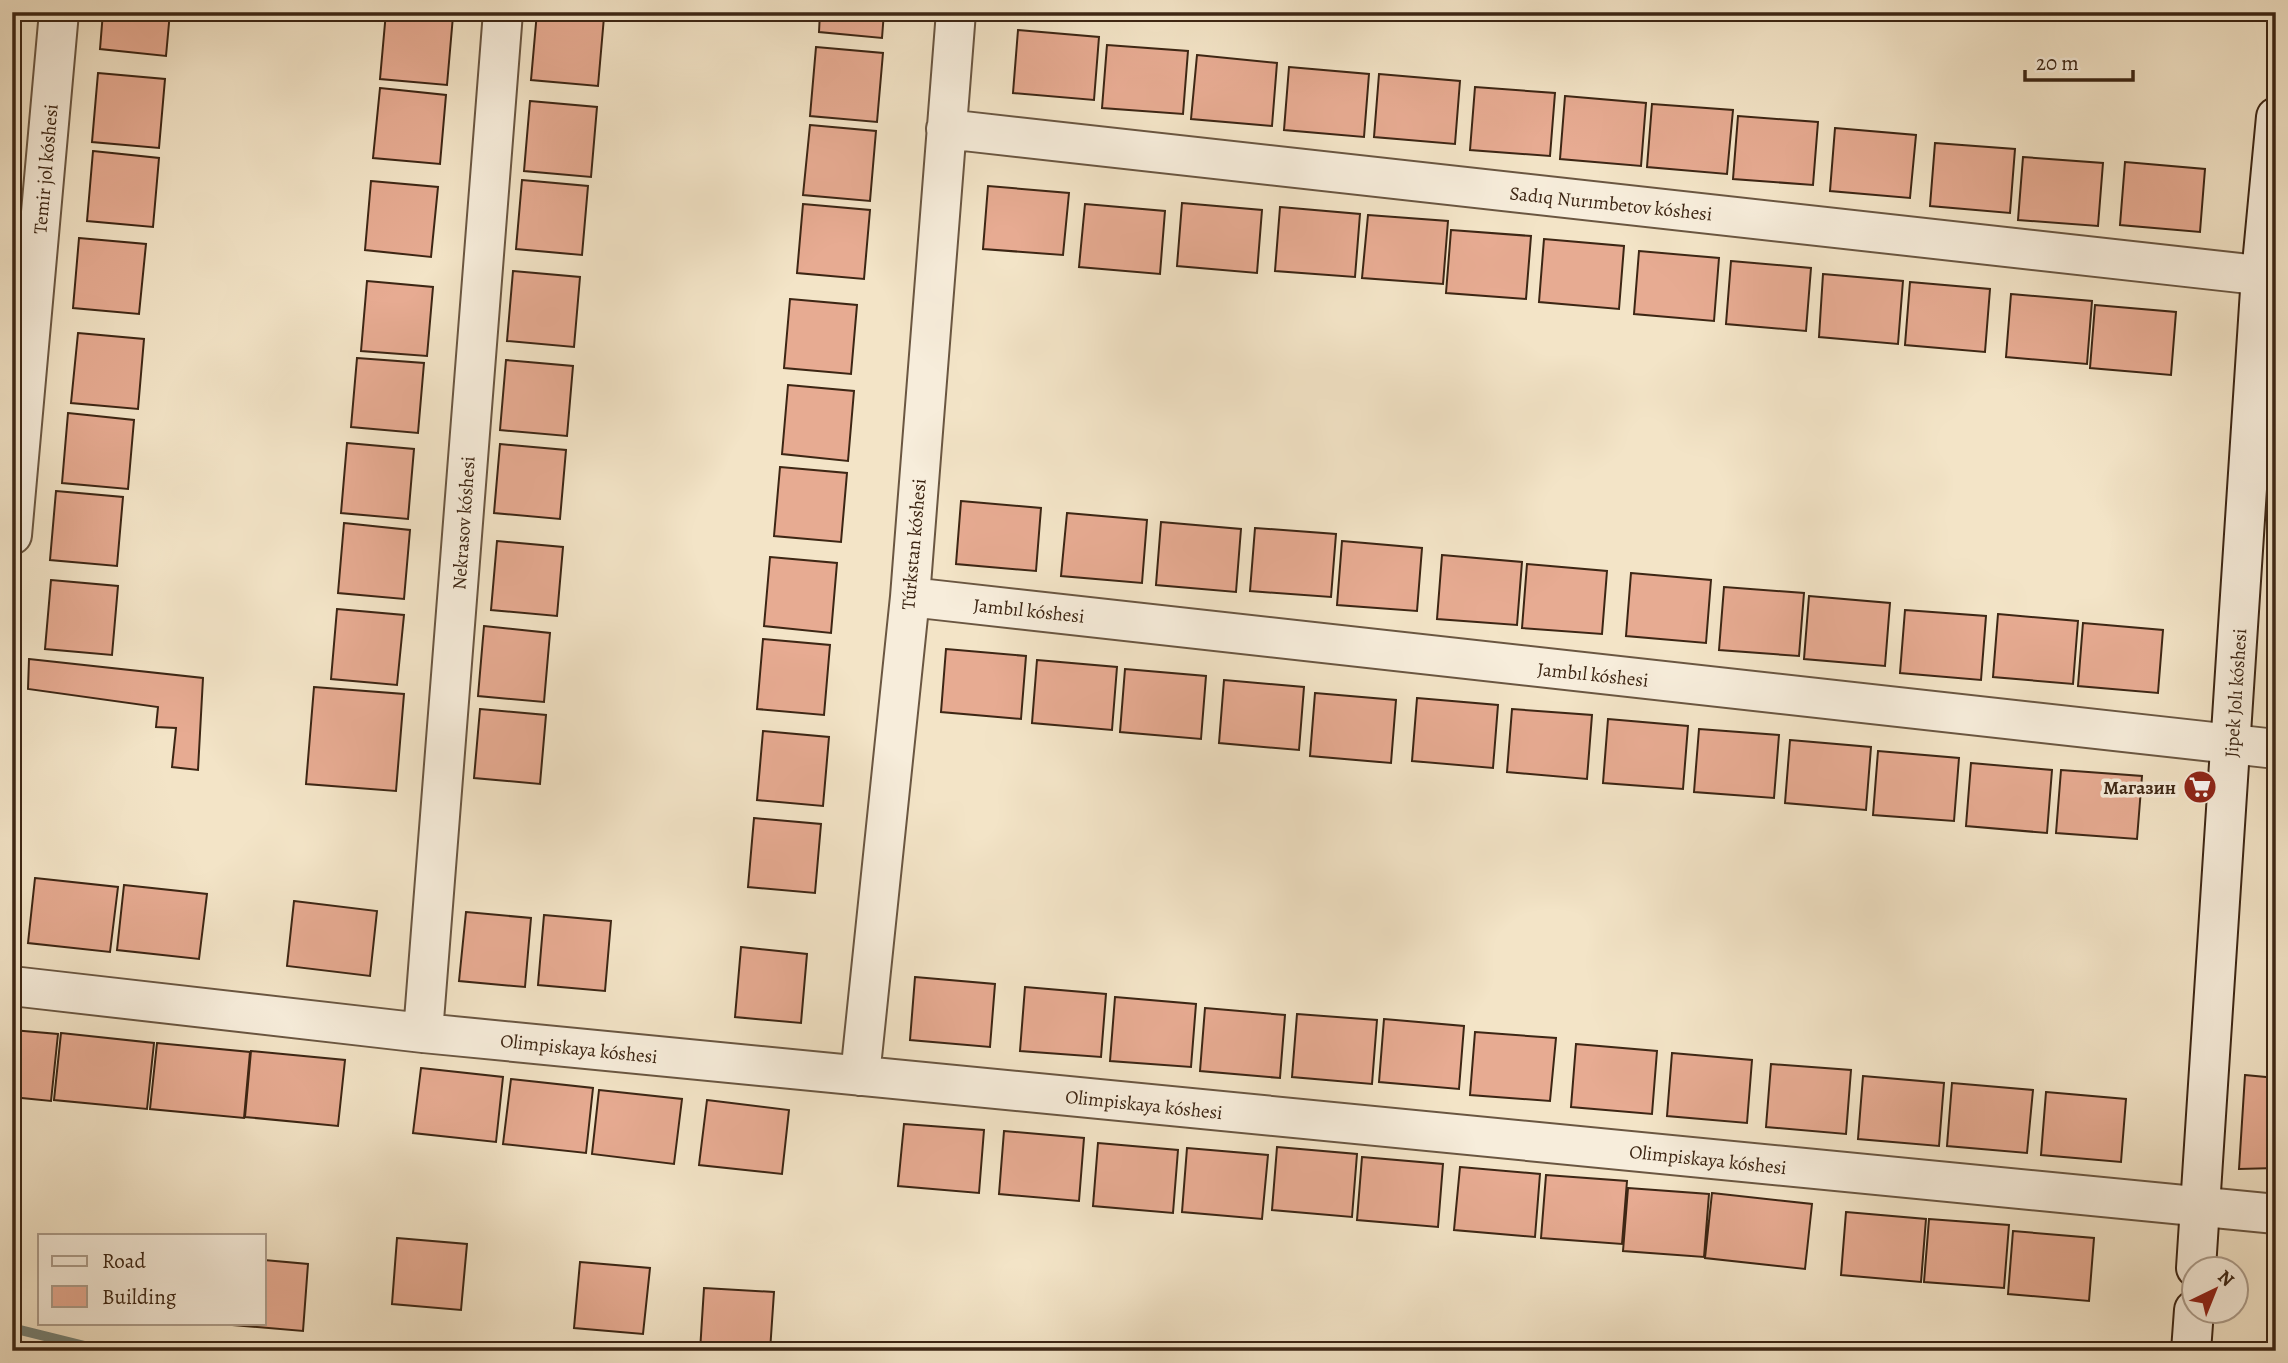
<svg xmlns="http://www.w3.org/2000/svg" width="2288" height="1363" viewBox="0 0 2288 1363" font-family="Alegreya,serif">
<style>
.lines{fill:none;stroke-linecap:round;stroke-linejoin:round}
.stream{stroke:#758177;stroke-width:10}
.building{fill:#e7ab92;stroke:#3d2614;stroke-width:2}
.street-casing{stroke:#6a5641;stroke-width:42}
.secondary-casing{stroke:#3d2614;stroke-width:42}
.street{stroke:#f7eddb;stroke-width:38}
.secondary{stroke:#f7eddb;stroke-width:38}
.labels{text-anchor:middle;stroke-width:7;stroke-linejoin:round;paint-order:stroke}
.street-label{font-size:19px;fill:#3d2614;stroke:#f7eddb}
.poi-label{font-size:19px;font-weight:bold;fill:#3d2614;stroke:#f7eddb;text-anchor:end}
</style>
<rect width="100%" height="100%" fill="#f3e4c7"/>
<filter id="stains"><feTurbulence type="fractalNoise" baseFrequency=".00286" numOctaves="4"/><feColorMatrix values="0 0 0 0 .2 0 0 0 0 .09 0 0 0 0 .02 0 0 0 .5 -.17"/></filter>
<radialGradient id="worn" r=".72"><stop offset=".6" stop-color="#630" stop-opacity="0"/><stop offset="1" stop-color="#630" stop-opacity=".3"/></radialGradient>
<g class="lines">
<!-- stream -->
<path class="stream" d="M12,1328L105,1351"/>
</g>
<!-- building -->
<path class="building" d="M12,12H21L17,46L12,45Z
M103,12H170L166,56L100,49Z
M386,12L453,16L447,85L380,79Z
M537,12L604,17L598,86L531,80Z
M820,12H884L882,38L819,32Z
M1018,30L1099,37L1094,100L1013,93Z
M1107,45L1188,51L1183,114L1102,108Z
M816,47L883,53L877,122L810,116Z
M1197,55L1277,63L1272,126L1191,119Z
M12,57H18L12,116Z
M1289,67L1369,74L1364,137L1284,130Z
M98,73L165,79L159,148L92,142Z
M1379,74L1460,81L1455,144L1374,137Z
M1475,87L1555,93L1550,156L1470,150Z
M380,88L446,95L440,164L373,158Z
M1565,96L1646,103L1641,166L1560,159Z
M530,101L597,107L591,177L524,171Z
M1652,104L1733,110L1727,174L1647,167Z
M1738,116L1818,122L1813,185L1733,179Z
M810,125L876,131L870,201L803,195Z
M1835,128L1916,135L1910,198L1830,191Z
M1935,143L2015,149L2010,213L1930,206Z
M93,151L159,158L153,227L87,221Z
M2023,157L2103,163L2098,226L2018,220Z
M2125,162L2205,169L2200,232L2120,225Z
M522,180L588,186L582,255L516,249Z
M371,181L438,187L431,257L365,250Z
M988,186L1069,193L1063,255L983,249Z
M1182,203L1262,210L1257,273L1177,266Z
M803,204L870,210L864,279L797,273Z
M1085,204L1165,211L1160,274L1079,267Z
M1280,207L1360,214L1355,277L1275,271Z
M1368,215L1448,221L1443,284L1362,278Z
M1451,230L1531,236L1526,299L1446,293Z
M79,238L146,244L139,314L73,308Z
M1544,239L1624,246L1619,309L1539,302Z
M1639,251L1719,258L1714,321L1634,314Z
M1731,261L1811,268L1806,331L1726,324Z
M513,271L580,277L574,347L507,341Z
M1823,274L1903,281L1898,344L1819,337Z
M367,281L433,287L427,356L361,351Z
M1910,282L1990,289L1985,352L1905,345Z
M2011,294L2092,301L2087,364L2006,357Z
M790,299L857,305L851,374L784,368Z
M2095,305L2176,312L2171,375L2090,368Z
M78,333L144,339L138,409L71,403Z
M357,358L424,363L418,433L351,427Z
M506,360L573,366L567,436L500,430Z
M788,385L854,391L848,461L782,454Z
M68,413L134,420L128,489L62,483Z
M347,443L414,449L408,519L341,513Z
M500,444L566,450L560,519L494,513Z
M780,467L847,473L841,542L774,536Z
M56,491L123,497L117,566L50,560Z
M961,501L1041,508L1036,571L956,564Z
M1067,513L1147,520L1142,583L1061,576Z
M1161,522L1241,529L1236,592L1156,585Z
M344,523L410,530L404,599L338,593Z
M1255,528L1336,534L1331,597L1250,591Z
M497,541L563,547L557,616L491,610Z
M1342,541L1422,548L1417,611L1337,605Z
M1442,555L1522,562L1517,625L1437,619Z
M770,557L837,563L831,633L764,626Z
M1527,564L1607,571L1602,634L1522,628Z
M1631,573L1711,580L1706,643L1626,636Z
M51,580L118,586L112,655L45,649Z
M1724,587L1804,593L1799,656L1719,650Z
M1809,596L1890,603L1885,666L1804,659Z
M337,609L404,615L397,685L331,679Z
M1905,610L1986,616L1981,680L1900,673Z
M1998,614L2078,621L2073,684L1993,677Z
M2083,623L2163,630L2158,693L2078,686Z
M484,626L550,633L544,702L478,696Z
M763,639L830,645L824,715L757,709Z
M946,649L1026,656L1021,719L941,712Z
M29,659L203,678L198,770L172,767L176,728L156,727L158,707L28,689Z
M1037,660L1117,667L1112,730L1032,723Z
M1125,669L1206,676L1201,739L1120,732Z
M1224,680L1304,687L1299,750L1219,743Z
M314,687L404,694L396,791L306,784Z
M1315,693L1396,700L1391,763L1310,756Z
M1417,698L1498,705L1493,768L1412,761Z
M480,709L546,715L540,784L474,778Z
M1512,709L1592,715L1587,779L1507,772Z
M1608,719L1688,726L1683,789L1603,783Z
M1699,729L1779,735L1774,798L1694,792Z
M763,731L829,737L823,806L757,800Z
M1790,740L1871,747L1866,810L1785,803Z
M1878,751L1959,758L1954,821L1873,815Z
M1971,763L2052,770L2047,833L1966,826Z
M2061,770L2142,776L2137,839L2056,833Z
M754,818L821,824L815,893L748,887Z
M35,878L118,887L110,952L28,943Z
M124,885L207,894L199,959L117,950Z
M294,901L377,911L370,976L287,966Z
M466,912L531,918L525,987L459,981Z
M544,915L611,921L605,991L538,985Z
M741,947L807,954L801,1023L735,1017Z
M915,977L995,984L990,1047L910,1040Z
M1025,987L1106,994L1101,1057L1020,1051Z
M1115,997L1196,1004L1191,1067L1110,1061Z
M1205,1008L1285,1015L1280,1078L1200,1071Z
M1297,1014L1377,1020L1372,1084L1292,1077Z
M1384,1019L1464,1026L1459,1089L1379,1082Z
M12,1030L58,1034L51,1101L12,1097Z
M1475,1032L1556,1038L1550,1101L1470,1095Z
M61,1033L154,1043L147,1109L54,1100Z
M157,1043L250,1052L244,1118L150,1109Z
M1576,1044L1657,1051L1652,1114L1571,1107Z
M251,1051L345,1060L338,1126L245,1117Z
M1672,1053L1752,1060L1747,1123L1667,1116Z
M1771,1064L1851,1070L1846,1134L1766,1127Z
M421,1068L503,1077L496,1142L413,1133Z
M2245,1075L2276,1078V1168L2239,1169Z
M1863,1076L1944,1083L1939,1146L1858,1139Z
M511,1079L593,1088L586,1153L503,1144Z
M1952,1083L2033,1090L2027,1153L1947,1146Z
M599,1090L682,1099L674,1164L592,1154Z
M2046,1092L2126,1099L2121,1162L2041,1155Z
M707,1100L789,1110L782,1174L699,1165Z
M904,1124L984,1130L979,1193L898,1186Z
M1004,1131L1084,1138L1079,1201L999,1194Z
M1098,1143L1178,1150L1173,1213L1093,1206Z
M1277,1147L1357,1154L1352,1217L1272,1210Z
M1187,1148L1268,1155L1262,1219L1182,1212Z
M1362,1157L1443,1164L1438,1227L1357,1220Z
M1460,1167L1540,1174L1535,1237L1454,1230Z
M1546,1175L1627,1181L1622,1244L1541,1238Z
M1628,1188L1709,1194L1704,1257L1623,1251Z
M1712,1193L1812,1204L1805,1269L1705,1258Z
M1846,1212L1926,1219L1921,1282L1841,1275Z
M1929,1219L2009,1225L2004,1288L1924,1282Z
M2013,1231L2094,1238L2089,1301L2008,1294Z
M397,1238L467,1244L461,1310L392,1304Z
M264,1260L308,1264L303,1331L233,1325V1323H264Z
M580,1262L650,1268L643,1334L574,1328Z
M704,1288L774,1292L770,1351H700Z"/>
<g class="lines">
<defs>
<path id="street" d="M946,129L2276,277
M12,535L59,12
M910,597L2276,749
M12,986L423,1033L2276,1214
M423,1033L503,12
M860,1076L910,597L956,12"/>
<path id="secondary" d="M2196,1268L2261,275L2276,117
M2191,1351L2194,1310"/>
</defs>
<!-- street casing -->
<use href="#street" class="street-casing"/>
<!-- secondary casing -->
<use href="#secondary" class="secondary-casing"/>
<!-- street -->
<use href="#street" class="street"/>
<!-- secondary -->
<use href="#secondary" class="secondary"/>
</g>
<!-- icons -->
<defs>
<symbol id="supermarket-disc" viewBox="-11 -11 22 22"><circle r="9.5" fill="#8f2418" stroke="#f7eddb"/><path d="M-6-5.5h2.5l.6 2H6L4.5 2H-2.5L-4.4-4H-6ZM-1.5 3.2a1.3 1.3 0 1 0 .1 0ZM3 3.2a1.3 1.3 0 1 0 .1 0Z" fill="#fff"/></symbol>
</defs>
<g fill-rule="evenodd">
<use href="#supermarket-disc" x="2181" y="768" width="38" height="38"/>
</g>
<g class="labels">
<!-- street labels -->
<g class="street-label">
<text transform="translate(45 169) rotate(-85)" y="7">Temir jol kóshesi</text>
<text transform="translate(1611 203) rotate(6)" y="7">Sadıq Nurımbetov kóshesi</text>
<text transform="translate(463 523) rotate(-86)" y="7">Nekrasov kóshesi</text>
<text transform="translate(913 544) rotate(-85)" y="7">Túrkstan kóshesi</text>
<text transform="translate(1029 610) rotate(6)" y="7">Jambıl kóshesi</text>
<text transform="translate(1593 674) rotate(6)" y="7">Jambıl kóshesi</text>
<text transform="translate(2235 693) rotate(-86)" y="7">Jipek Jolı kóshesi</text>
<text transform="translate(579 1048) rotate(6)" y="7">Olimpiskaya kóshesi</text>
<text transform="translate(1144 1104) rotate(6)" y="7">Olimpiskaya kóshesi</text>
<text transform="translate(1708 1159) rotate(6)" y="7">Olimpiskaya kóshesi</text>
</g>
<!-- poi labels -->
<g class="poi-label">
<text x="2176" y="794">Магазин</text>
</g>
</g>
<!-- margin -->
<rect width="2288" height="1363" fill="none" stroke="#f3e4c7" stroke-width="42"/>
<rect x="14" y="14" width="2260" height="1335" fill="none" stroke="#3d2614" stroke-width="3.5"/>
<rect x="21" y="21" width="2246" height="1321" fill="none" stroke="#3d2614" stroke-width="2"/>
<!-- legend -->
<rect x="38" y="1234" width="228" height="91" fill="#f7eddb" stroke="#ad9d8b" stroke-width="2"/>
<rect x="52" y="1256" width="35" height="10" fill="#f7eddb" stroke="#ad9d8b" stroke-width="2"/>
<text x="102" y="1268" font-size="21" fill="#3d2614">Road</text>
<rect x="52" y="1286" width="35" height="21" fill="#e7ab92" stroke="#ad9d8b" stroke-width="2"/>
<text x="102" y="1304" font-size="21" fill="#3d2614">Building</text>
<!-- north arrow -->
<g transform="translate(2215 1290) rotate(43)"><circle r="33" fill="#f7eddb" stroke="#ad9d8b" stroke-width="2"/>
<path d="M0-5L12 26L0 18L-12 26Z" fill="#8f2418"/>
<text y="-10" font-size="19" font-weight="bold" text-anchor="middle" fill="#3d2614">N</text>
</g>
<!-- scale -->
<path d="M2025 70v10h108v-10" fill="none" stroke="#3d2614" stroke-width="3.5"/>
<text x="2036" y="70" font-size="21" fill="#3d2614" stroke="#f7eddb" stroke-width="5" paint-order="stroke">20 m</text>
<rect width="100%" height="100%" filter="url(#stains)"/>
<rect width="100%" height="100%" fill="url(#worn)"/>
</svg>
